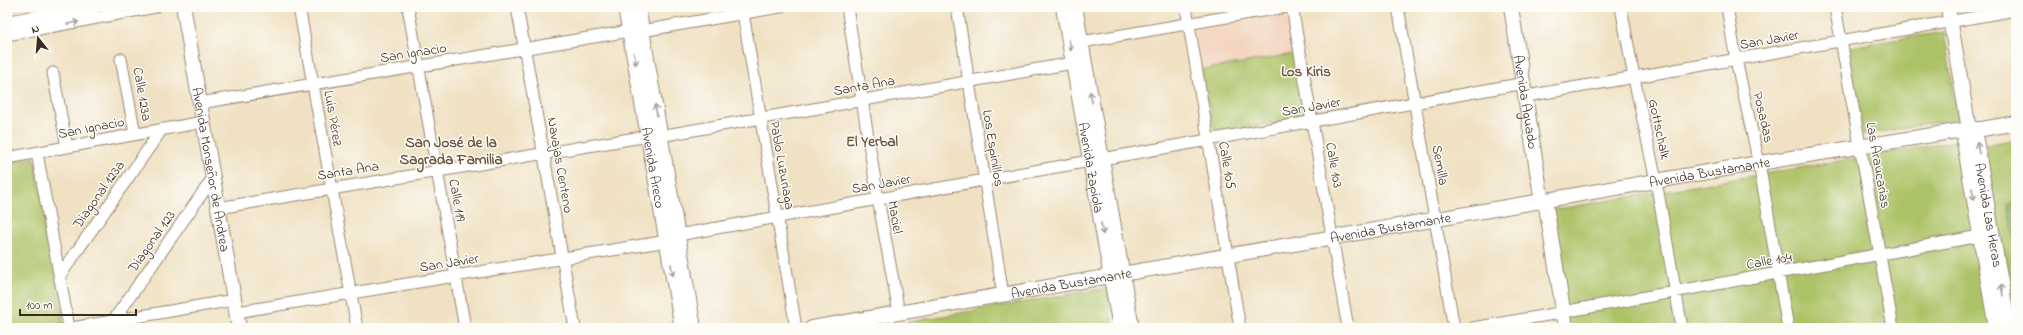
<svg xmlns="http://www.w3.org/2000/svg" width="2023" height="335" viewBox="0 0 2023 335" font-family="'Indie Flower',sans-serif">
<style>
.built{fill:#f3d4be}
.green{fill:#adc368;stroke:#747643}
.forest{fill:#8aa95c;stroke:#626a3d}
.lines{fill:none;stroke-linecap:round;stroke-linejoin:round}
.minor-casing{stroke:#968670;stroke-width:13}
.major-casing{stroke:#968670;stroke-width:16}
.minor{stroke:#fff;stroke-width:11}
.major{stroke:#fff;stroke-width:14}
.oneway{stroke:#a79f9a}
.labels{text-anchor:middle;stroke-width:3;stroke-linejoin:round;paint-order:stroke}
.street-label{font-size:14px;fill:#3b2a1e;stroke:#fdfcf7}
.neighbourhood-label{font-size:15px;font-weight:bold;fill:#6c533f;stroke:#fdfcf7}
</style>
<rect width="100%" height="100%" fill="#fdfcf7"/>
<filter id="ink" filterUnits="userSpaceOnUse"><feTurbulence type="fractalNoise" baseFrequency=".025" numOctaves="2"/><feDisplacementMap in="SourceGraphic" scale="8" xChannelSelector="R" yChannelSelector="G"/><feConvolveMatrix kernelMatrix="1 2 1 2 8 2 1 2 1" color-interpolation-filters="sRGB"/></filter>
<filter id="wash" filterUnits="userSpaceOnUse"><feTurbulence type="fractalNoise" baseFrequency=".012" numOctaves="4" result="noise"/><feDisplacementMap in="SourceGraphic" scale="16" xChannelSelector="R" yChannelSelector="G"/><feGaussianBlur stdDeviation="0.9" result="paint"/><feColorMatrix in="noise" values="0 0 0 0 0 0 0 0 0 0 0 0 0 0 0 0 0 1.4 0 .05"/><feComposite in="paint" operator="in"/></filter>
<g filter="url(#wash)">
<rect width="100%" height="100%" fill="#f0e1c3"/>
<!-- built -->
<path class="built" d="M1286,14L1293,54L1201,70L1195,30Z"/>
<!-- green -->
<path class="green" d="M1944,32L1958,119L1863,135L1849,47Z
M1293,54L1306,118L1215,133L1201,70Z
M2016,139V316L1985,145Z
M1963,140L1996,328H1568L1547,211Z
M34,157L64,324L44,328H7V162Z
M1107,288L1114,328H872Z"/>
<!-- forest -->
<path class="forest" d="M2016,202V245L2008,205Z"/>
</g>
<g filter="url(#ink)">
<g class="lines">
<defs>
<path id="minor" d="M299,7L357,328
M408,7L465,328
M517,7L575,328
M742,7L796,328
M847,7L878,199L899,313
M957,7L1003,295
M1186,7L1240,328
M1292,7L1348,328
M1398,7L1454,328
M1621,7L1634,78L1656,181L1682,328
M1727,7L1736,60L1759,163L1788,328
M1835,7L1893,328
M642,31L780,7
M7,35L155,7
M1082,42L1285,7
M121,59L135,134
M53,73L67,147
M1527,96L2016,10
M200,103L630,31
M660,136L1073,63
M37,153L69,328
M7,158L203,122
M1102,159L1525,83
M218,208L648,136
M678,235L1090,161
M59,277L162,129
M237,312L667,241
M1563,312L1980,236
M113,321L213,178
M72,328L234,300
M1473,328L1559,313"/>
<g id="major">
<path id="s1" d="M185,7L184,11L239,328"/>
<path id="s2" d="M625,7L682,328"/>
<path d="M638,7L694,328"/>
<path id="s3" d="M1063,7L1120,328"/>
<path d="M1075,7L1132,328"/>
<path id="s4" d="M1511,7L1541,196L1545,200L1566,328"/>
<path id="s5" d="M1948,7L1969,129L1976,140L2009,328"/>
<path d="M7,23L93,7"/>
<path d="M1969,129L1964,142L1996,328"/>
<path id="s6" d="M812,328L1759,163L1969,129H1982L2016,123"/>
</g>
</defs>
<!-- minor casing -->
<use href="#minor" class="minor-casing"/>
<!-- major casing -->
<use href="#major" class="major-casing"/>
<!-- minor -->
<use href="#minor" class="minor"/>
<!-- major -->
<use href="#major" class="major"/>
</g>
<!-- one-way arrows -->
<defs><path id="oneway-shaft" d="M-6 0H5M1.5-3L5.5 0L1.5 3" fill="none" stroke-width="1.6" stroke-linecap="round" stroke-linejoin="round"/></defs>
<g class="oneway">
<use href="#oneway-shaft" transform="translate(73 23) rotate(-11)"/>
<use href="#oneway-shaft" transform="translate(1070 45) rotate(80)"/>
<use href="#oneway-shaft" transform="translate(635 59) rotate(80)"/>
<use href="#oneway-shaft" transform="translate(1091 97) rotate(-100)"/>
<use href="#oneway-shaft" transform="translate(656 110) rotate(-100)"/>
<use href="#oneway-shaft" transform="translate(1978 148) rotate(-100)"/>
<use href="#oneway-shaft" transform="translate(1973 194) rotate(80)"/>
<use href="#oneway-shaft" transform="translate(1102 229) rotate(80)"/>
<use href="#oneway-shaft" transform="translate(672 270) rotate(80)"/>
<use href="#oneway-shaft" transform="translate(2002 290) rotate(-100)"/>
</g>
</g>
<g class="labels">
<!-- street labels -->
<g class="street-label">
<text transform="translate(1769 39) rotate(-10)" y="5">San Javier</text>
<text transform="translate(413 52) rotate(-9)" y="5">San Ignacio</text>
<text transform="translate(864 85) rotate(-10)" y="5">Santa Ana</text>
<text transform="translate(143 94) rotate(80)" y="5">Calle 123a</text>
<text dy="5" stroke="none"><textPath href="#s4" startOffset="96">Avenida Aguado</textPath></text>
<text transform="translate(1311 106) rotate(-10)" y="5">San Javier</text>
<text transform="translate(1764 117) rotate(77)" y="5">Posadas</text>
<text transform="translate(334 118) rotate(80)" y="5">Luis Pérez</text>
<text transform="translate(91 127) rotate(-11)" y="5">San Ignacio</text>
<text transform="translate(1660 129) rotate(78)" y="5">Gottschalk</text>
<text transform="translate(994 148) rotate(81)" y="5">Los Espinillos</text>
<text transform="translate(561 165) rotate(80)" y="5">Navajas Centeno</text>
<text transform="translate(783 165) rotate(80)" y="5">Pablo Luzuriaga</text>
<text transform="translate(1228 165) rotate(80)" y="5">Calle 105</text>
<text transform="translate(1335 165) rotate(80)" y="5">Calle 103</text>
<text transform="translate(1441 165) rotate(80)" y="5">Semilla</text>
<text transform="translate(1879 165) rotate(80)" y="5">Las Araucarias</text>
<text dy="5" stroke="none"><textPath href="#s2" startOffset="163">Avenida Areco</textPath></text>
<text dy="5" stroke="none"><textPath href="#s3" startOffset="163">Avenida Zapiola</textPath></text>
<text dy="5" stroke="none"><textPath href="#s1" startOffset="165">Avenida Monseñor de Andrea</textPath></text>
<text transform="translate(348 170) rotate(-9)" y="5">Santa Ana</text>
<text dy="5" stroke="none"><textPath href="#s6" startOffset="911">Avenida Bustamante</textPath></text>
<text transform="translate(881 183) rotate(-10)" y="5">San Javier</text>
<text transform="translate(98 194) rotate(-55)" y="5">Diagonal 123a</text>
<text transform="translate(458 200) rotate(80)" y="5">Calle 119</text>
<text dy="5" stroke="none"><textPath href="#s5" startOffset="213">Avenida Las Heras</textPath></text>
<text transform="translate(896 217) rotate(80)" y="5">Maciel</text>
<text dy="5" stroke="none"><textPath href="#s6" startOffset="587">Avenida Bustamante</textPath></text>
<text transform="translate(151 241) rotate(-55)" y="5">Diagonal 123</text>
<text transform="translate(1769 260) rotate(-10)" y="5">Calle 104</text>
<text transform="translate(449 262) rotate(-9)" y="5">San Javier</text>
<text dy="5" stroke="none"><textPath href="#s6" startOffset="263">Avenida Bustamante</textPath></text>
</g>
<!-- neighbourhood labels -->
<g class="neighbourhood-label">
<text x="1306" y="76">Los Kiris</text>
<text x="872" y="146">El Yerbal</text>
<text x="451" y="147">San José de la<tspan x="451" dy="17">Sagrada Familia</tspan></text>
</g>
</g>
<!-- margin -->
<rect width="2023" height="335" fill="none" stroke="#fdfcf7" stroke-width="24"/>
<!-- north arrow -->
<g transform="translate(38 38) rotate(343)" stroke="#fdfcf7" stroke-width="3" paint-order="stroke">
<path d="M0-3L7 15L0 10L-7 15Z" fill="#3b2a1e"/>
<text y="-6" font-size="11" font-weight="bold" text-anchor="middle" fill="#3b2a1e">N</text>
</g>
<!-- scale -->
<path d="M20 309v6h116v-6" fill="none" stroke="#3b2a1e" stroke-width="2"/>
<text x="26" y="309" font-size="12" fill="#3b2a1e" stroke="#fdfcf7" stroke-width="3" paint-order="stroke">100 m</text>
</svg>
